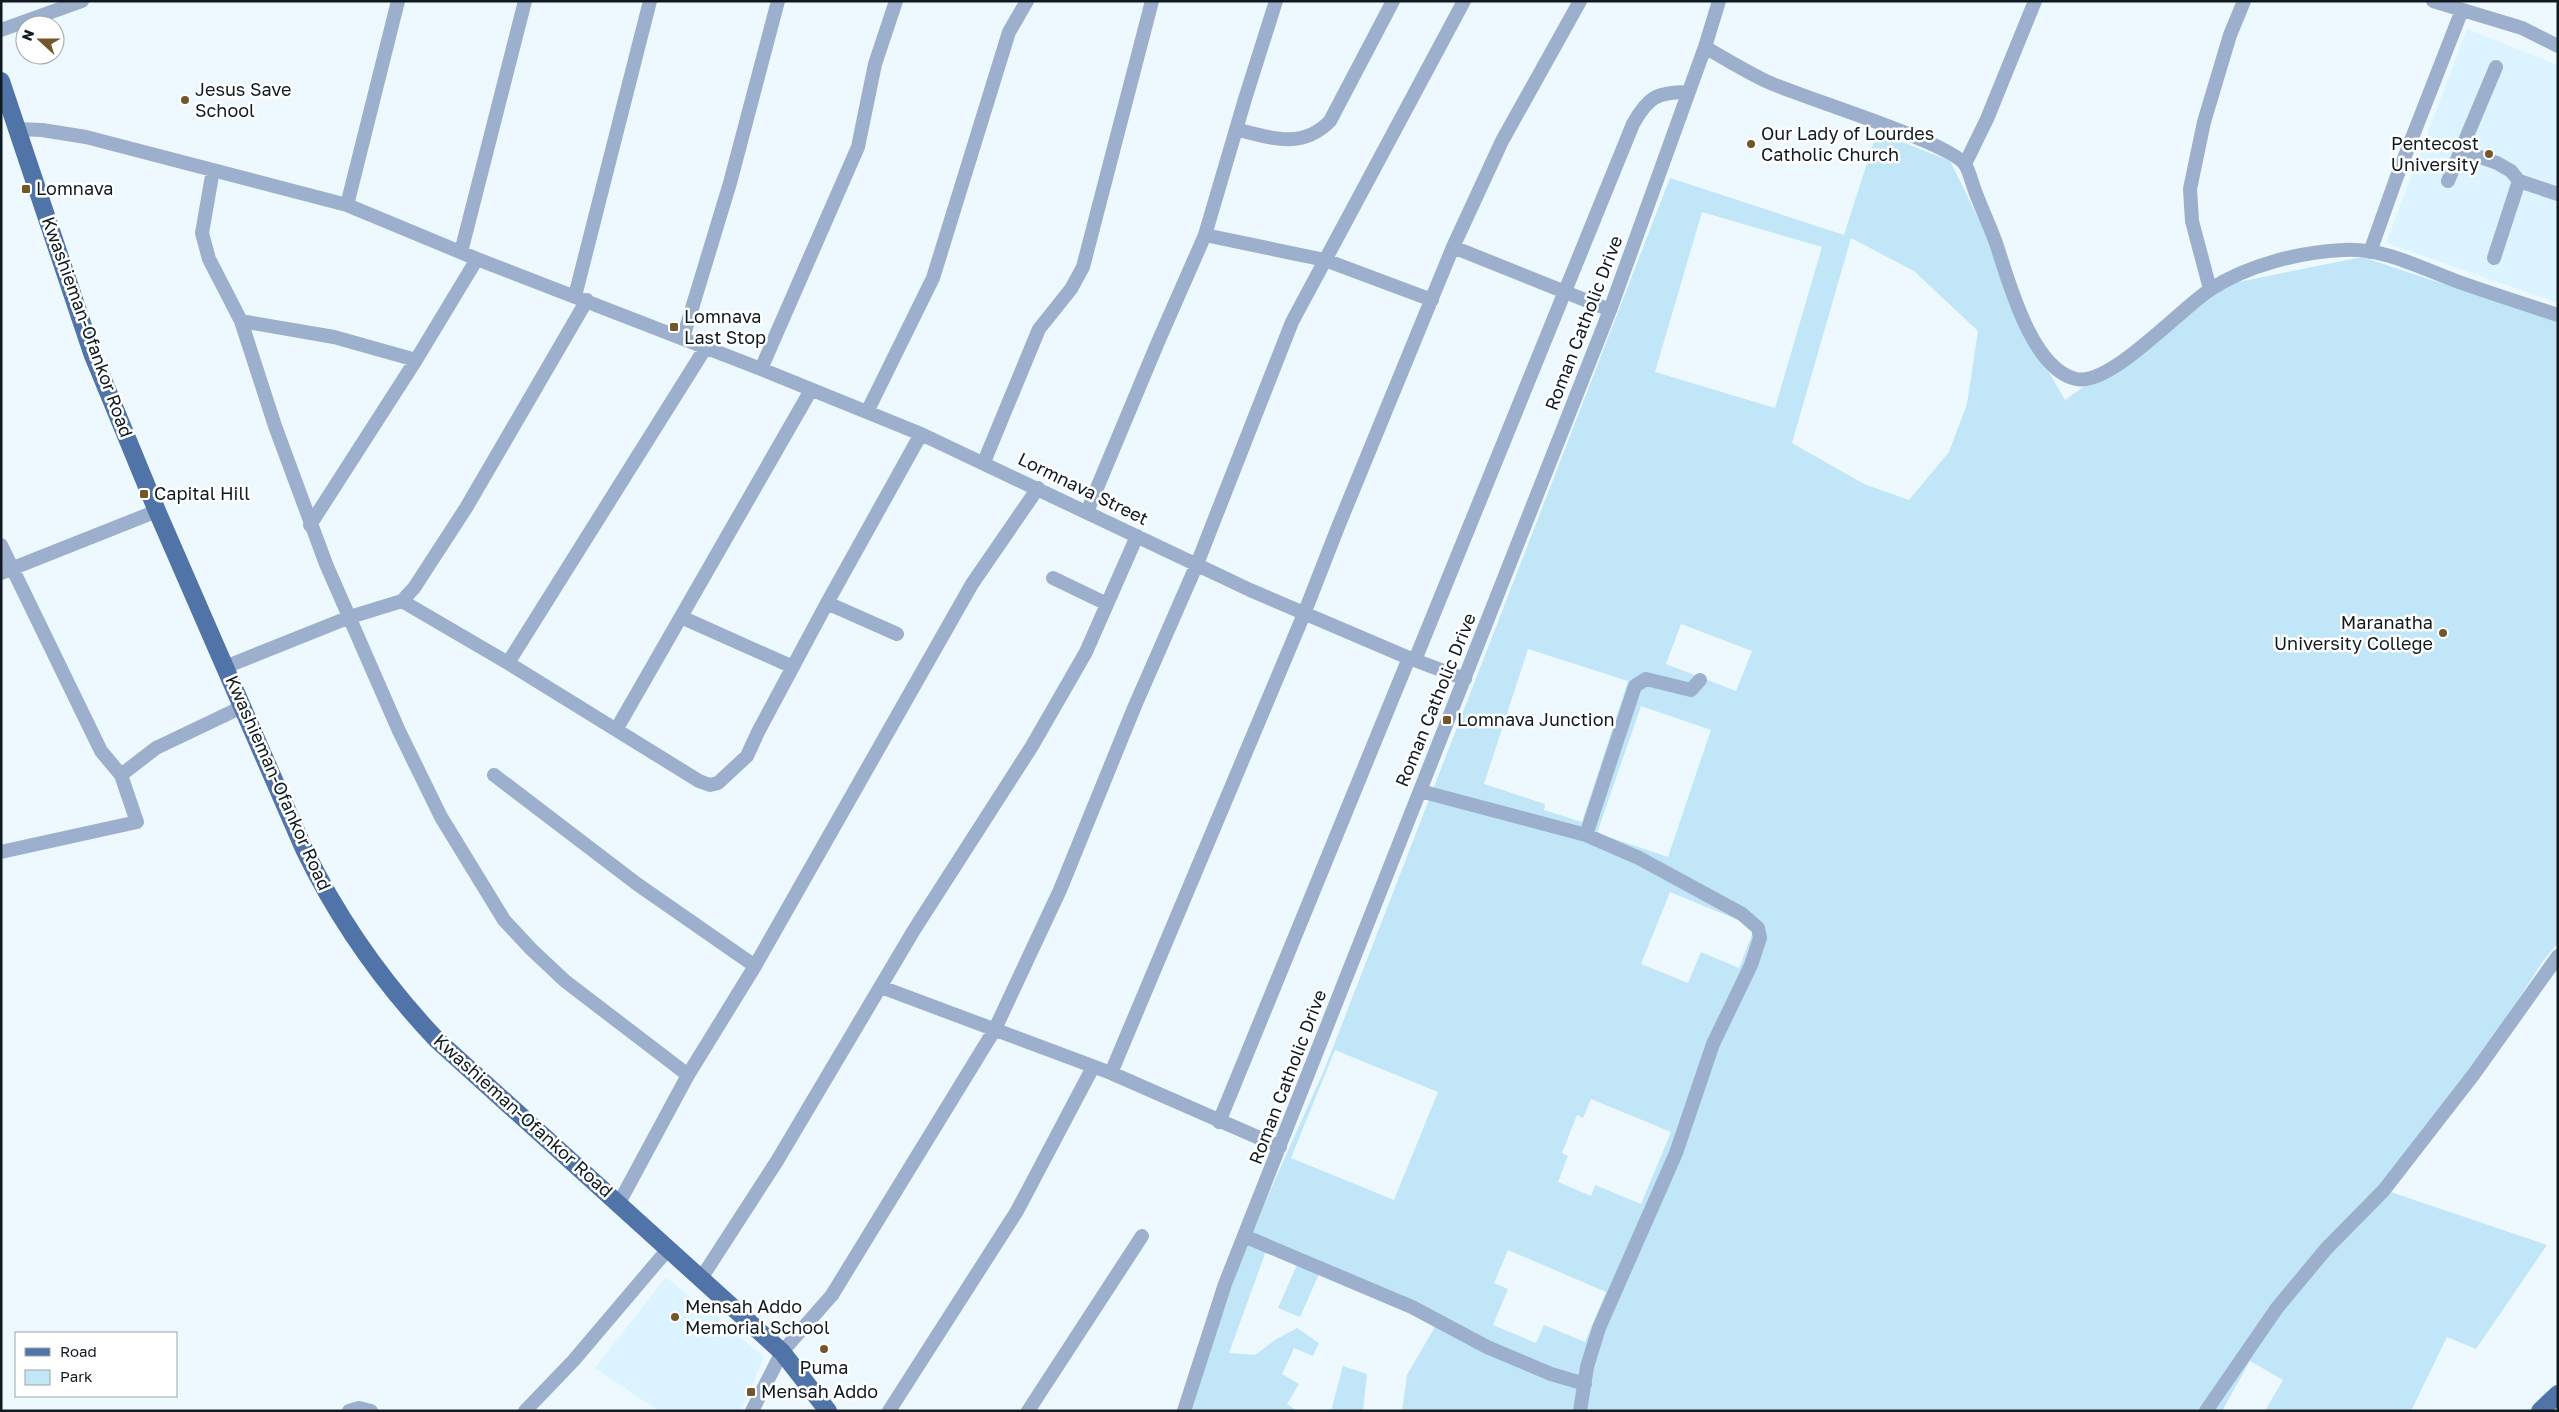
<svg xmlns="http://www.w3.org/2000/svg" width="2559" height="1412" viewBox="0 0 2559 1412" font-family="'Golos Text',sans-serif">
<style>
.built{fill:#dcf4ff}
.green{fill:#c0e6f8;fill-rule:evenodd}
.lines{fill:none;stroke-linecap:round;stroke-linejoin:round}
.minor{stroke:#9cb0ce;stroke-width:14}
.major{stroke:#5174a8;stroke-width:18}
.poi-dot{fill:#73572a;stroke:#fff;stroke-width:2}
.labels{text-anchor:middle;stroke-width:5;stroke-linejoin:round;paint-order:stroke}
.poi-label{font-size:18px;fill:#101b20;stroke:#fff;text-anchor:start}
.street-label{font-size:18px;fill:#101b20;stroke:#fff}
</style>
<rect width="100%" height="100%" fill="#edf9ff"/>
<!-- built -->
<path class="built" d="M2467,29L2558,65V303L2386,243Z
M666,1277L764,1357L741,1411H659L595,1368Z"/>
<!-- green -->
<path class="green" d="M1877,132L1950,161L1990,242L2013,310L2065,400L2228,284L2362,257L2558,322V943L2543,961L2485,1051L2379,1188L2547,1245L2476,1349L2447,1337L2411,1411H2265L2283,1380L2250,1361L2222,1411H1402L1407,1375L1436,1325L1319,1274L1300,1317L1278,1308L1297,1265L1266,1251L1229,1353L1255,1355L1275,1340L1297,1328L1319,1343L1313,1356L1294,1348L1282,1374L1299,1384L1287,1404L1297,1411H1189L1245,1247L1325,1068L1670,178L1844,235ZM1702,212L1822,247L1775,408L1655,372ZM1851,238L1914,271L1978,331L1967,404L1949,452L1909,500L1864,484L1792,443ZM1681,624L1752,651L1736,691L1666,664ZM1528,649L1628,681L1582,822L1544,810L1545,804L1484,784ZM1641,706L1711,730L1668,857L1597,833ZM1670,892L1755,927L1739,968L1701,952L1688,983L1641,964ZM1335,1050L1438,1092L1394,1200L1291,1158ZM1591,1099L1671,1132L1641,1204L1595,1185L1591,1196L1558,1182L1568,1156L1562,1153L1577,1115L1583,1118ZM1508,1250L1606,1292L1585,1342L1544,1325L1536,1343L1493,1325L1508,1289L1494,1283Z
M1343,1366L1367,1374L1363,1411H1331Z"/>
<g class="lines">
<!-- minor -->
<path class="minor" d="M2433,1L2522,28L2558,46
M1,30L82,1
M1705,47C1725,59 1745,71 1766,81C1799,97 1954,143 1966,166C1970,174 1972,183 1975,191C1982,210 1991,228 1997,246C2009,283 2032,369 2076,379C2110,387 2181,308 2211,289C2248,265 2300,252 2343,250C2382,247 2421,268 2456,281C2490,293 2524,304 2558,315
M17,129L42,130L86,137L347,205L477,259L761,369L921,434L1250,590L1409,658L1465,679
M1236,129C1270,138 1302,150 1330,121L1393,1
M2463,151L2497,163L2511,171L2519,181L2558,194
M1965,164L1987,119L2035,1
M213,170L202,233L209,259L241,321L275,426L326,564L399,731L441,817L504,920L531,949L565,981L688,1075
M2448,181L2496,67
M347,205L398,1
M1205,235L1325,260L1432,300
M1453,247L1610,310
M461,252L525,1
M2370,252L2396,179L2462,10
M2494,258L2519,181
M2210,289L2192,221L2190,189L2204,122L2230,35L2244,1
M575,296L650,1
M241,321L334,337L416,360
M683,338L730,183L778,1
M761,369L858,147L875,64L896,1
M867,412L933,278L1009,32L1027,1
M984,462L1039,329L1071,289L1083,267L1152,1
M1087,512L1158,342L1205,235L1245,99L1276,1
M310,525L416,360L477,259
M1,545L101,751L121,775L137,822L1,852
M1,573L157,511
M1053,578L1107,604
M402,601L508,663L699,781L710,785L718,783L747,756L758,732L827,603L921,434
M827,603L897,634
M681,617L793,667
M1415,660L1633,124C1648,97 1657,92 1688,92
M508,663L706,347
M225,667L350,617L402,601L414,588L466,508L587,300
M616,730L811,390
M121,775L156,748L242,707
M494,775L637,884L755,966
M1420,791L1586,835L1639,858L1742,914L1758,928L1760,938L1751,965L1713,1044L1676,1153L1599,1328L1587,1367L1580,1411
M1586,835L1635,686L1646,679L1691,690L1700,680
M881,987L1111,1073L1280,1147
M1111,1073L1304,614L1338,527L1453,247L1502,141L1580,1
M1219,1122L1409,658
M619,1203L688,1075L755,966L972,584L1038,488
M1244,1236L1412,1307L1487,1347L1551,1374L1585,1384
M702,1277L777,1161L914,930L1032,746L1086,652L1137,536
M349,1411L359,1408L371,1411
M525,1411L574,1360L669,1248
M752,1411L782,1352L832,1295L995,1029L1060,890L1134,708L1197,564L1292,322L1464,1
M889,1411L1017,1211L1093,1067
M1028,1411L1142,1236
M1184,1411L1225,1284L1610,310L1705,47L1719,1
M2206,1411L2277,1308L2326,1249L2384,1190L2474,1074L2558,956"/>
<!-- major -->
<path class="major" d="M1,81L92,353L157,511L304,849C338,919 383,983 437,1040L782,1352L828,1411
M2540,1411L2558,1394"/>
</g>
<!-- markers -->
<g class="poi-dot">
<circle cx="185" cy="100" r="5"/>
<circle cx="1751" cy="144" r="5"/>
<circle cx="2489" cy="154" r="5"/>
<rect x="21" y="184" width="10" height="10" rx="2.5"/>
<rect x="669" y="322" width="10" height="10" rx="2.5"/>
<rect x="139" y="489" width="10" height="10" rx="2.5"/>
<circle cx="2443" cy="633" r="5"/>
<rect x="1442" y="715" width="10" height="10" rx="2.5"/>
<circle cx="675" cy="1317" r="5"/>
<circle cx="824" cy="1349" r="5"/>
<rect x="746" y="1387" width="10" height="10" rx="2.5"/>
</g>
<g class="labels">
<!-- poi labels -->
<g class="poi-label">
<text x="195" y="96">Jesus Save<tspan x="195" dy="21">School</tspan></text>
<text x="1761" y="140">Our Lady of Lourdes<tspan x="1761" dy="21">Catholic Church</tspan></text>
<text x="2479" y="150" text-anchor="end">Pentecost<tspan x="2479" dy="21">University</tspan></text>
<text x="36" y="195">Lomnava</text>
<text x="684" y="323">Lomnava<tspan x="684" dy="21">Last Stop</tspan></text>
<text x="154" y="500">Capital Hill</text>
<text x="2433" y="629" text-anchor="end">Maranatha<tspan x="2433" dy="21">University College</tspan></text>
<text x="1457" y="726">Lomnava Junction</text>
<text x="685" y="1313">Mensah Addo<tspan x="685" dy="21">Memorial School</tspan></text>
<text x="824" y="1374" text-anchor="middle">Puma</text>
<text x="761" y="1398">Mensah Addo</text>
</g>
<!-- street labels -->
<g class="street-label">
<text transform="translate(1584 323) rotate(-69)" y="6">Roman Catholic Drive</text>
<text transform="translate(87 327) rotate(70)" y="6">Kwashieman-Ofankor Road</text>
<text transform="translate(1083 489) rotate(26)" y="6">Lormnava Street</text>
<text transform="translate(1436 700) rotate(-68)" y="6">Roman Catholic Drive</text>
<text transform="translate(278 783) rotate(66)" y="6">Kwashieman-Ofankor Road</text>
<text transform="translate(1288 1077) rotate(-69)" y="6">Roman Catholic Drive</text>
<text transform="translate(523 1116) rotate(42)" y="6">Kwashieman-Ofankor Road</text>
</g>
</g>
<!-- border -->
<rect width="2559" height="1412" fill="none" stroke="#101b20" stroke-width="5"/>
<!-- legend -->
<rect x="15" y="1332" width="162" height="65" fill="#ffffff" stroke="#9fa4a6"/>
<rect x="25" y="1348" width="25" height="8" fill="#5174a8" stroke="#9fa4a6"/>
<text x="60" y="1357" font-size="15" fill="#101b20">Road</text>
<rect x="25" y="1370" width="25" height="15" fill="#c0e6f8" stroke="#9fa4a6"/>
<text x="60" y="1382" font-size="15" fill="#101b20">Park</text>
<!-- north arrow -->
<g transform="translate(40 40) rotate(291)"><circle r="24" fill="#ffffff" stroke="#9fa4a6"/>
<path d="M0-4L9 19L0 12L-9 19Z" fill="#73572a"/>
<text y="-8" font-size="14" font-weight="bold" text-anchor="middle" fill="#101b20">N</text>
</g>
</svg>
